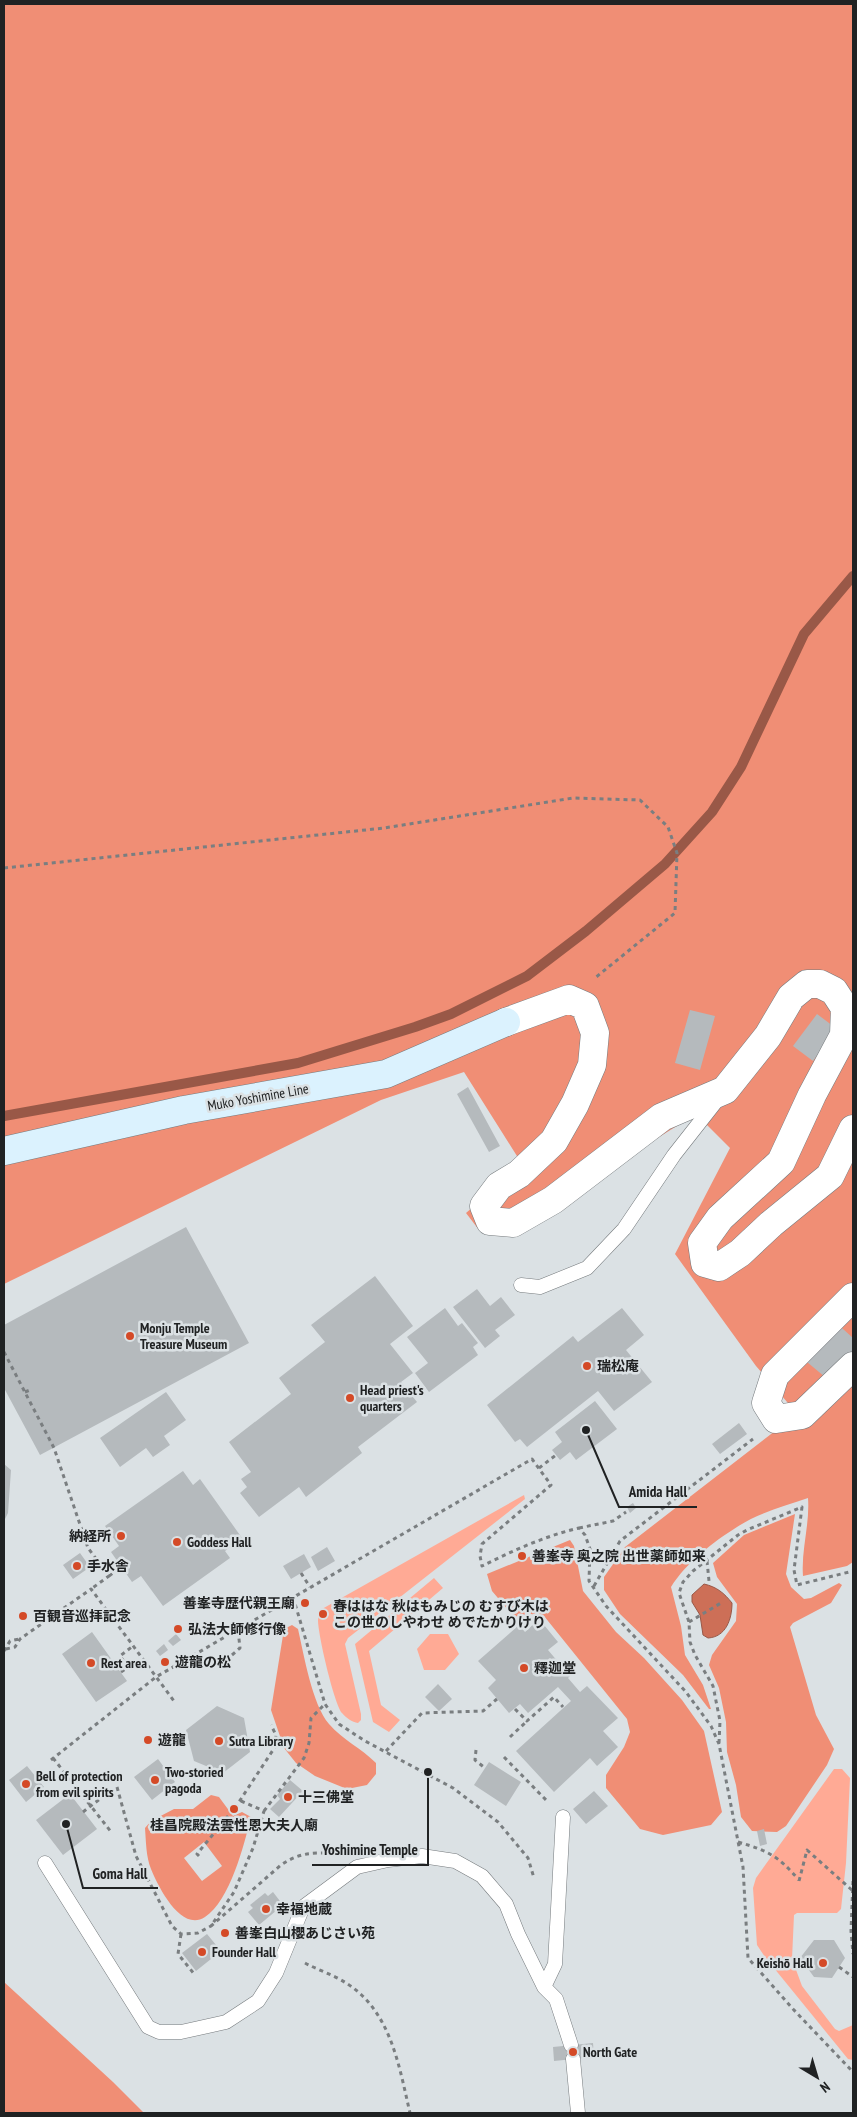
<svg xmlns="http://www.w3.org/2000/svg" width="857" height="2117" viewBox="0 0 857 2117" font-family="'PT Sans Narrow','Noto Sans JP',sans-serif">
<style>
.green{fill:#ffaa95}
.forest{fill:#f08e75;fill-rule:evenodd}
.water{fill:#cd6f57;stroke:#995847}
.lines{fill:none;stroke-linecap:round;stroke-linejoin:round}
.stream{stroke:#995847;stroke-width:10}
.building{fill:#b5babd}
.service-casing{stroke:#757a7d;stroke-width:15}
.minor-casing{stroke:#757a7d;stroke-width:29}
.secondary-casing{stroke:#757a7d;stroke-width:29}
.path{stroke:#7a7e80;stroke-width:3;stroke-dasharray:4 4;stroke-linecap:butt}
.service{stroke:#fff;stroke-width:14}
.minor{stroke:#fff;stroke-width:28}
.secondary{stroke:#dbf2fe;stroke-width:28}
.poi-dot{fill:#d44a27;stroke:#dbe1e4;stroke-width:2}
.labels{text-anchor:middle;stroke-width:5;stroke-linejoin:round;paint-order:stroke}
.street-label{font-size:14px;fill:#202223;stroke:#dbe1e4}
.poi-label{font-size:14px;font-weight:bold;fill:#202223;stroke:#dbe1e4;text-anchor:start}
.leader{fill:none;stroke:#202223;stroke-width:2}
.callout-dot{fill:#202223;stroke:#dbe1e4;stroke-width:2}
.callout-label{font-size:15px;text-anchor:middle;font-weight:bold;fill:#202223;stroke:#dbe1e4;stroke-width:5;stroke-linejoin:round;paint-order:stroke}
</style>
<rect width="100%" height="100%" fill="#dbe1e4"/>
<!-- green -->
<path class="green" d="M524,1495L525,1499L348,1638L345,1644L361,1714V1720L358,1723C352,1722 346,1718 342,1713C334,1703 318,1635 318,1620C318,1616 320,1613 322,1609Z
M434,1578L443,1588L369,1651L381,1705L400,1720L389,1732L373,1722L355,1644Z
M430,1634H448L459,1654L445,1670H424L417,1649Z
M834,1769H842L850,1778L846,1863L841,1909L837,1913H797L794,1915L792,1959L802,1986L835,2029L839,2031L853,2025V2060L848,2059L765,1957L757,1945L753,1888L756,1878Z"/>
<!-- forest -->
<path class="forest" d="M4,4H853V1562L847,1566L803,1576C801,1550 810,1524 808,1498C785,1506 758,1513 737,1527C713,1542 686,1563 671,1587L681,1626L685,1655L703,1685L711,1709H709L683,1675L620,1614L604,1590V1577L625,1547L788,1421L800,1417L756,1366L675,1254L730,1148L696,1114L568,1194L496,1228L479,1230L466,1213L522,1164L464,1072L381,1100L4,1284Z
M795,1514L786,1574L791,1587L804,1599L811,1598L839,1583L842,1585L831,1603L793,1623L790,1627L816,1715L834,1749L827,1765L786,1826L777,1832L752,1831L741,1817L736,1785L727,1752L726,1722L719,1688L709,1665L712,1655L736,1621L737,1604L717,1577L713,1563L744,1535Z
M570,1540L574,1546L583,1591L616,1632L644,1658L682,1700L704,1731L722,1812L711,1825L663,1835L640,1829L606,1788V1775L624,1747L630,1732L627,1719L544,1616L531,1614L514,1617L492,1591L487,1574Z
M292,1625L298,1629C304,1655 312,1704 329,1724C343,1740 361,1748 376,1763V1774L367,1785L347,1789L315,1776L296,1763L284,1748L271,1710L284,1629Z
M211,1795L219,1797L233,1816L242,1812L251,1817C244,1845 230,1901 205,1917C181,1933 158,1886 151,1869C146,1857 146,1841 145,1828L151,1821L174,1809H193ZM204,1842L222,1866L202,1881L184,1858Z
M4,1982L113,2082L144,2113H4Z"/>
<!-- water -->
<path class="water" d="M704,1584C717,1587 724,1593 732,1603C732,1619 726,1637 708,1638L703,1635L700,1615L692,1602V1595Z"/>
<g class="lines">
<!-- stream -->
<path class="stream" d="M4,1116L298,1063L415,1027L451,1014L527,976L586,931L665,864L712,812L741,767L804,634L853,576"/>
</g>
<!-- building -->
<path class="building" d="M690,1010L715,1016L700,1070L675,1063Z
M817,1014L837,1029L813,1061L793,1046Z
M468,1087L500,1146L489,1152L457,1094Z
M186,1227L249,1343L40,1455L4,1388V1325Z
M375,1276L413,1326L390,1344L413,1373L401,1382L417,1402L358,1447L362,1453L306,1497L299,1487L259,1517L240,1493L247,1487L241,1479L251,1472L229,1442L291,1394L279,1378L325,1342L311,1325Z
M477,1289L490,1306L501,1297L515,1315L495,1330L500,1336L485,1348L453,1307Z
M445,1308L458,1326L462,1323L478,1343L473,1347L478,1355L429,1392L415,1373L428,1363L407,1337Z
M622,1308L644,1335L626,1350L652,1382L614,1411L598,1391L527,1447L520,1439L515,1442L487,1405L573,1336L578,1342Z
M833,1320L853,1338V1357L831,1382L801,1357Z
M166,1392L186,1420L164,1436L170,1445L153,1457L146,1448L120,1467L100,1438Z
M595,1401L617,1429L576,1460L570,1452L560,1460L552,1450L562,1442L555,1432Z
M739,1423L747,1434L720,1454L712,1444Z
M4,1464L11,1470L8,1513L4,1521Z
M183,1471L193,1485L200,1479L242,1538L225,1551L230,1558L163,1606L141,1576L132,1582L111,1552L119,1546L105,1526Z
M633,1503L636,1508L630,1513L627,1507Z
M327,1547L335,1561L318,1571L311,1557Z
M80,1553L90,1567L73,1579L63,1565Z
M304,1554L311,1567L291,1579L283,1566Z
M539,1619L558,1642L548,1650L570,1676L568,1678L580,1692L587,1686L618,1718L603,1731L618,1747L597,1766L590,1758L554,1792L516,1751L571,1701L558,1687L528,1713L520,1704L509,1713L488,1688L496,1680L478,1661L519,1625L525,1632Z
M92,1632L127,1681L96,1702L62,1654Z
M176,1634L181,1640L173,1646L168,1641Z
M164,1644L168,1650L160,1656L156,1651Z
M438,1684L452,1699L439,1711L425,1697Z
M217,1706L244,1718L250,1752L223,1773L194,1761L186,1730Z
M158,1759L175,1782L152,1800L134,1777Z
M489,1762L521,1782L506,1806L474,1785Z
M27,1766L44,1787L26,1802L9,1780Z
M290,1780L303,1791L279,1817L270,1809L280,1799L277,1795Z
M594,1791L608,1806L586,1824L573,1809Z
M70,1794L97,1829L63,1855L36,1820Z
M764,1829L767,1844L760,1846L757,1831Z
M273,1892L283,1905L259,1925L248,1912L253,1908L250,1905L265,1893L268,1896Z
M207,1934L221,1951L196,1971L182,1953Z
M814,1940H834L845,1958L832,1978L814,1977L800,1958Z
M593,2043L594,2057L554,2061L553,2047Z"/>
<g class="lines">
<defs>
<path id="service" d="M521,1285L540,1287L587,1268L624,1229L674,1155L718,1099
M45,1863L148,2027L159,2032H181L226,2022L258,2001L276,1973L303,1907L357,1867L388,1860L422,1856L455,1861L482,1876L506,1904L518,1934L544,1987L556,1999L571,2045
M544,1987L555,1964L563,1817
M573,2059L578,2113"/>
<path id="minor" d="M506,1022L569,999L585,1006L595,1033L592,1065L575,1104L554,1141L519,1174L499,1186L484,1206L490,1221L513,1223L553,1200L662,1117L725,1090L768,1036L791,997L807,984H820L834,991L845,1008L844,1035L812,1095L781,1162L720,1218L702,1243L705,1263L719,1267L740,1253L771,1224L830,1176L853,1129
M853,1297L775,1375L766,1403L776,1419L802,1415L853,1366"/>
<path id="secondary" d="M4,1151L184,1110L386,1074L506,1022"/>
</defs>
<!-- service casing -->
<use href="#service" class="service-casing"/>
<!-- minor casing -->
<use href="#minor" class="minor-casing"/>
<!-- secondary casing -->
<use href="#secondary" class="secondary-casing"/>
<!-- path -->
<path class="path" d="M4,868L384,828L573,798L640,800L668,827L677,853L675,913L595,978
M4,1352L54,1448L88,1548L109,1576L91,1589
M25,1392L30,1390
M539,1468L556,1455
M579,1528L613,1521L626,1512
M707,1561L709,1581
M301,1573L310,1587
M109,1576L121,1567
M594,1586L620,1541L753,1439
M293,1597L325,1704L339,1724L365,1741L453,1788L498,1822L528,1858L534,1878
M689,1622L721,1603
M6,1649L15,1647L20,1639L91,1589L174,1701
M4,1651L10,1641L19,1639
M232,1655L240,1648L238,1630
M121,1672L128,1667L120,1656L133,1646
M515,1709L527,1721L554,1697L563,1707
M510,1737L527,1721
M719,1743L720,1721L713,1686L695,1655L690,1642L689,1622L679,1593L683,1582L693,1571L738,1535L747,1530L802,1507L794,1570L797,1585L853,1571
M476,1750L475,1760L485,1768
M386,1751L422,1713L483,1711L497,1699
M504,1757L547,1801
M53,1758L112,1833
M51,1760L156,1677L532,1459L551,1485L482,1544L480,1556L482,1566C512,1551 545,1536 579,1528L585,1535L590,1549L589,1581L606,1606L686,1692L711,1726L719,1744L743,1867L748,1958L793,2009L853,2072
M117,1787L136,1856L172,1926L181,1934L198,1933L211,1926
M241,1801L264,1811L253,1848L234,1892L211,1926L281,1865C300,1852 312,1853 334,1853
M235,1808L275,1747L276,1735L271,1725
M264,1811L304,1758L309,1743L311,1718L325,1704
M83,1812L105,1795
M738,1842C769,1851 778,1856 799,1880
M199,1856L197,1854L233,1810
M799,1881L807,1850L853,1891
M853,1881L851,1931L853,1954
M181,1934L178,1954L195,1975
M305,1963C318,1970 334,1975 346,1983C391,2011 399,2066 410,2113
M839,1967L853,1977"/>
<!-- service -->
<use href="#service" class="service"/>
<!-- minor -->
<use href="#minor" class="minor"/>
<!-- secondary -->
<use href="#secondary" class="secondary"/>
</g>
<!-- markers -->
<g class="poi-dot">
<circle cx="130" cy="1336" r="5"/>
<circle cx="587" cy="1366" r="5"/>
<circle cx="350" cy="1398" r="5"/>
<circle cx="121" cy="1536" r="5"/>
<circle cx="177" cy="1542" r="5"/>
<circle cx="522" cy="1556" r="5"/>
<circle cx="77" cy="1566" r="5"/>
<circle cx="305" cy="1603" r="5"/>
<circle cx="323" cy="1614" r="5"/>
<circle cx="23" cy="1616" r="5"/>
<circle cx="178" cy="1629" r="5"/>
<circle cx="165" cy="1662" r="5"/>
<circle cx="91" cy="1663" r="5"/>
<circle cx="524" cy="1668" r="5"/>
<circle cx="148" cy="1740" r="5"/>
<circle cx="219" cy="1741" r="5"/>
<circle cx="155" cy="1780" r="5"/>
<circle cx="26" cy="1784" r="5"/>
<circle cx="288" cy="1797" r="5"/>
<circle cx="234" cy="1809" r="5"/>
<circle cx="266" cy="1909" r="5"/>
<circle cx="225" cy="1933" r="5"/>
<circle cx="202" cy="1952" r="5"/>
<circle cx="823" cy="1963" r="5"/>
<circle cx="573" cy="2052" r="5"/>
</g>
<g class="labels">
<!-- street labels -->
<g class="street-label">
<text transform="translate(258 1097) rotate(-10)" y="5">Muko Yoshimine Line</text>
</g>
<!-- poi labels -->
<g class="poi-label">
<text x="140" y="1333">Monju Temple<tspan x="140" dy="16">Treasure Museum</tspan></text>
<text x="597" y="1371">瑞松庵</text>
<text x="360" y="1395">Head priest's<tspan x="360" dy="16">quarters</tspan></text>
<text x="111" y="1541" text-anchor="end">納経所</text>
<text x="187" y="1547">Goddess Hall</text>
<text x="532" y="1561">善峯寺 奥之院 出世薬師如来</text>
<text x="87" y="1571">手水舎</text>
<text x="295" y="1608" text-anchor="end">善峯寺歴代親王廟</text>
<text x="333" y="1611">春ははな 秋はもみじの むすび木は<tspan x="333" dy="16">この世のしやわせ めでたかりけり</tspan></text>
<text x="33" y="1621">百観音巡拝記念</text>
<text x="188" y="1634">弘法大師修行像</text>
<text x="175" y="1667">遊龍の松</text>
<text x="101" y="1668">Rest area</text>
<text x="534" y="1673">釋迦堂</text>
<text x="158" y="1745">遊龍</text>
<text x="229" y="1746">Sutra Library</text>
<text x="165" y="1777">Two-storied<tspan x="165" dy="16">pagoda</tspan></text>
<text x="36" y="1781">Bell of protection<tspan x="36" dy="16">from evil spirits</tspan></text>
<text x="298" y="1802">十三佛堂</text>
<text x="234" y="1830" text-anchor="middle">桂昌院殿法雲性恩大夫人廟</text>
<text x="276" y="1914">幸福地蔵</text>
<text x="235" y="1938">善峯白山櫻あじさい苑</text>
<text x="212" y="1957">Founder Hall</text>
<text x="813" y="1968" text-anchor="end">Keishō Hall</text>
<text x="583" y="2057">North Gate</text>
</g>
</g>
<!-- callouts -->
<path class="leader" d="M586 1430L619 1507H697M428 1772L428 1865H312M66 1824L83 1888H158"/>
<g class="callout-dot">
<circle cx="586" cy="1430" r="5"/>
<circle cx="428" cy="1772" r="5"/>
<circle cx="66" cy="1824" r="5"/>
</g>
<g class="callout-label">
<text x="658" y="1497">Amida Hall</text>
<text x="370" y="1855">Yoshimine Temple</text>
<text x="120" y="1879">Goma Hall</text>
</g>
<!-- border -->
<rect width="857" height="2117" fill="none" stroke="#202223" stroke-width="10"/>
<!-- north arrow -->
<g transform="translate(817 2077) rotate(142)" stroke="#dbe1e4" stroke-width="4" paint-order="stroke">
<path d="M0-4L9 19L0 12L-9 19Z" fill="#202223"/>
<text y="-8" font-size="14" font-weight="bold" text-anchor="middle" fill="#202223">N</text>
</g>
</svg>
